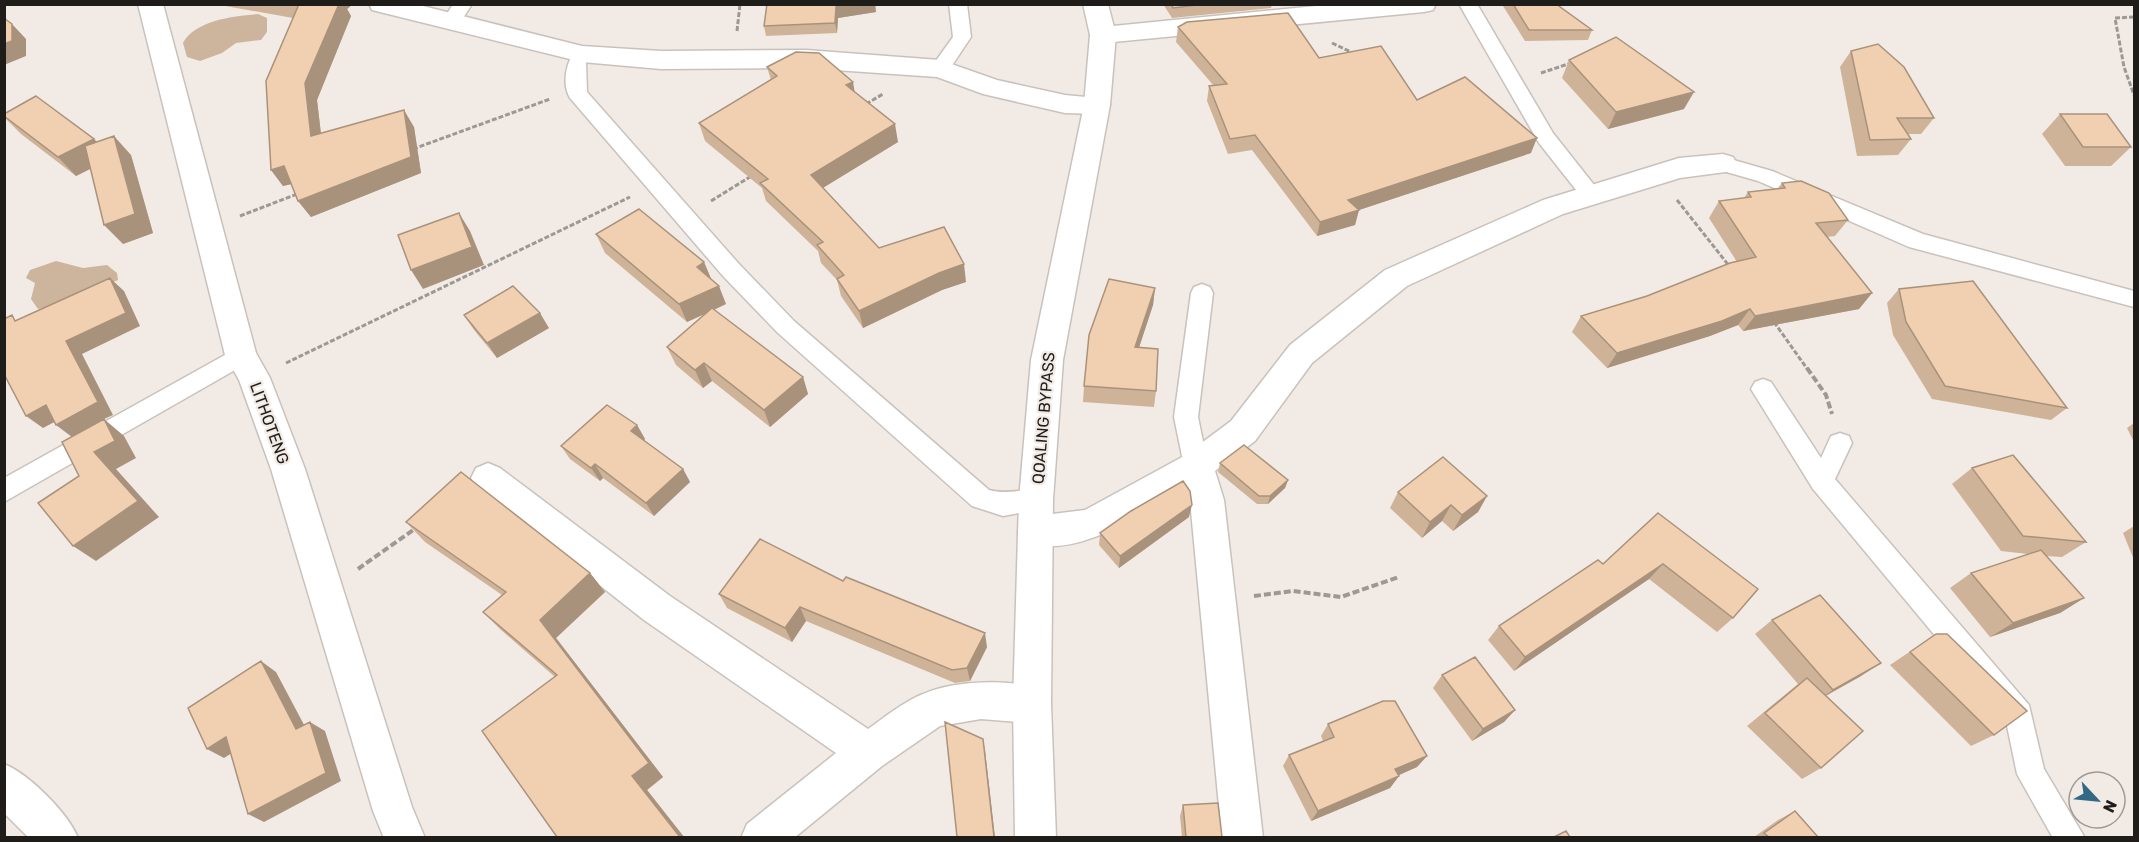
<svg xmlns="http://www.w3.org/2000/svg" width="2139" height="842" viewBox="0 0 2139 842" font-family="Rubik,sans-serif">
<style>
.green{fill:#cdb49c}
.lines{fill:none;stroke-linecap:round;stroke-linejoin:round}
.lane-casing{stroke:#c9c2bc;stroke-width:3}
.street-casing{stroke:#c9c2bc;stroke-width:3}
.secondary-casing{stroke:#c9c2bc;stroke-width:3}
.path-far1{stroke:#9d9893;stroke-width:3;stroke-dasharray:5 2;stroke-linecap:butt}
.path{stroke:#9d9893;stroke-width:4;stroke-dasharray:7 3;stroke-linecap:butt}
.lane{fill:#fff;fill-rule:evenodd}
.street{fill:#fff;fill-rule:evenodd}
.secondary{fill:#fff;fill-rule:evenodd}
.wall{fill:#cfb398}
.shaded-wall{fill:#a9927c}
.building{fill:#f1d0b1;stroke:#a9927c;stroke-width:1.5}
.labels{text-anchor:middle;stroke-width:4.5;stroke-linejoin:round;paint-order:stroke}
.street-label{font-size:16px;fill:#1f1d1a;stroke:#f2ebe5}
</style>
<rect width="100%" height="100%" fill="#f2ebe5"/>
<!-- green -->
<path class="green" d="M258,14L267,18V32L261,40L236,43L222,53L200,61L187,57L183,43C195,20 234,16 258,14Z
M56,261L83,268L107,265L117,273L118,280L57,306L38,309L31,299L35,283L26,278L30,270Z"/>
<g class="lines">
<defs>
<path id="lane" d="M453,4H472L458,26L451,28L442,22Z
M949,4H967L971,37L947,73H933L930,69L953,37Z
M1459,4H1477L1553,133L1598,190L1601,195L1598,200L1591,203L1584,200L1539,143Z
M582,48L589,50L591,54L586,63L587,92L739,264L794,321L989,490C1010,496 1026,486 1045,492L1049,500L1045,508L1003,516L972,506L778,333L723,276L570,98C561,83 567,62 575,50Z
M1723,157L1772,171L1923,234L2134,291V307L1909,247L1758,181L1716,169L1713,164L1716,159Z
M1202,284L1210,287L1213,293L1198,417L1208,466L1205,473L1196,476L1187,473L1184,466L1174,417L1191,293L1194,287Z
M241,346L249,348L253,355L249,362L4,502V478Z
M1763,379L1771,382L1821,458L1831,436L1840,433L1849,436L1852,443L1835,479L2029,705L2044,769L2085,838H2053L2017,774L2006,721L1813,489L1751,389L1755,382Z"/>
<path id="street" d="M369,4H415L582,46L661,51L806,50L940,60L997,80L1065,95L1107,99L1110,105L1107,111L1097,114L1065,113L983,94L937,77L806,68L661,69L582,62L372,10Z
M1336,4H1436L1433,10L1424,12L1103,43L1094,41L1090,35L1094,29L1103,27Z
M1723,154L1733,157L1737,164L1733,171L1680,178L1563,214L1407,286L1312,363L1255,441L1215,471L1224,500L1263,838H1222L1190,500L1186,489C1142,513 1076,561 1024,542L1018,531L1024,520L1036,516L1085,510L1184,456L1231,421L1290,345L1385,270L1543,200L1679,158Z
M488,463L500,468L670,596L868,729C885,717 903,702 923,694C954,680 1014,678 1046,691L1051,704L1046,717L1032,723L981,719L940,726L882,766L794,838H741L747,824L836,753L644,620L476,488L471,478L476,468Z
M4,764C29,774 68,813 78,838H29L4,813Z"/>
<path id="secondary" d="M138,4H163L256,353L270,378L305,469L412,807L425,838H384L373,811L271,469L239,380L225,355Z
M1083,4H1108L1116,35L1110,105L1063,360L1053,500L1051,704L1056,838H1015L1013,704L1019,500L1031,360L1084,105L1090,35Z"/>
</defs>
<!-- lane casing -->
<use href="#lane" class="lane-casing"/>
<!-- street casing -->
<use href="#street" class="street-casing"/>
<!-- secondary casing -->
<use href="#secondary" class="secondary-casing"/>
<!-- path-far1 -->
<path class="path-far1" d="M2134,17L2115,18L2124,67L2134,95
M737,31L740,4
M1332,43L1353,53
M1541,73L1571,63
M866,104L883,94
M413,149L550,99
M1677,200L1730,267
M711,201L753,175
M240,216L300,193
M1774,322L1808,370
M286,363L630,197"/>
<!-- path -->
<path class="path" d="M1807,368L1826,395L1832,414
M358,569L416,528
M1254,596L1293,591L1341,597L1399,577"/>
<!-- lane -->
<use href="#lane" class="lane"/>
<!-- street -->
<use href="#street" class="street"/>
<!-- secondary -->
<use href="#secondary" class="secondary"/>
</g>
<!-- wall -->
<path class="wall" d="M214,4H353L347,9L351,16L317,100L321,133L414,127L421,173L311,217L298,201L291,184L283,186L271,170L293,18Z
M767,4H875L876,12L838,18L837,33L766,36L764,26Z
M1163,4H1272L1271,8L1172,18Z
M1503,4H1556L1592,30L1588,40L1525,41L1503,6Z
M1178,27L1319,58L1417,100L1531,153L1359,210L1355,225L1317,236L1252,150L1228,154L1207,101L1209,86H1214L1176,42Z
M1851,51L1934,118L1921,134H1908L1911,139L1898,155L1857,156L1840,67Z
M1569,60L1684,109L1608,129L1562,78Z
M767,67L854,91L898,142L823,188L879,248L966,282L942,290L863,328L841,296L837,280L821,263L818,251L766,201L762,188L705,141L699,123L771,80Z
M2060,114L2131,147L2111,166H2065L2042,134Z
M4,117L94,139L97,142L131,155L153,233L123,244L90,169L76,176L21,134Z
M1782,183L1848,220L1835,236L1827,237L1872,293L1859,309L1743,331L1738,325L1710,336L1607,368L1572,332L1581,316L1647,296L1737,262L1709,218L1719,201L1744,198L1748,192L1778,188Z
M596,234L704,262L711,279L726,304L714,310L803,377L808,394L770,427L712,381L703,388L676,365L667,347L705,314L687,322L605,253Z
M1155,288L1153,305L1139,347L1156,391L1154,407L1083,402L1084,386Z
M1899,289L2067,408L2051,420L1932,399L1893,335L1887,303Z
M464,315L549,328L497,358L474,330Z
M2134,423V442L2127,428Z
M637,425L645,439L644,440L683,469L690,482L654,516L603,478L600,481L570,459L561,446Z
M1220,463L1288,480L1285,488L1268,504H1257L1218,472Z
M1972,468L2086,542L2062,557L2046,556L2084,598L2060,613L1990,637L1950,588L1971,573L2028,554L2001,551L1952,484Z
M1398,492L1487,496L1478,512L1453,531L1442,521L1422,538L1390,508Z
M1658,513L1733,618L1717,632L1649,579L1514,671L1488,640L1499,626L1603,564Z
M1189,517L1119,568L1099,545L1100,533Z
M406,522L590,573L605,592L556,638L663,777L647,790L684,837H557L555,677L501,630L483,612L502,595L425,542Z
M2134,526V560L2123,533Z
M843,581L987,647L970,681L955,683L806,621L792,642L727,608L719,594Z
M1772,620L1861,676L1826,696L1821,768L1802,779L1747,726L1798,684L1755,634Z
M1936,634L1994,735L1971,746L1890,665Z
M1442,675L1515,710L1504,722L1472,741L1433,688Z
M1328,724L1427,756L1417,767L1398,775L1399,776L1390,788L1311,821L1283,766L1289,755L1323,741L1321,736Z
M1183,805L1222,837H1182L1180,816Z
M1795,811L1818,837H1754L1778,820Z"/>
<!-- shaded-wall -->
<path class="shaded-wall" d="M336,4H353L347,9L351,16L317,100L323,152L311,136L305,83Z
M855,4H875L876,12L838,18L837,33L835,23L836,7Z
M12,24L26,39V56L4,65V44Z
M853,82L856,100L846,85Z
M1694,92L1684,109L1608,129L1616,112Z
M404,110L414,127L421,173L311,217L298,201Z
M895,124L898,142L816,192L811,175Z
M114,136L131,155L153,233L123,244L104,225Z
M1537,138L1531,153L1359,210L1355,225L1317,236L1320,222L1348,200Z
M94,139L112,158L76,176L58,157Z
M284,166L296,183L283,186L271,170Z
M459,213L470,231L484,265L423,289L411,270Z
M704,262L712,281L697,267Z
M964,264L966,282L942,290L863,328L859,311L939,273Z
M110,278L124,291L140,326L82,354L113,415L104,419L124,436L136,458L116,469L159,517L96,561L73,546L138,501L72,437L56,425L66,341Z
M719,286L726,304L687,322L679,304Z
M1155,288L1153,305L1134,363L1135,347Z
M1872,293L1859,309L1743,331L1755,316Z
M1750,309L1738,325L1710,336L1607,368L1617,353Z
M540,313L549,328L497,358L487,343Z
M704,363L712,381L703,388L695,370Z
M803,377L808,394L770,427L764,410Z
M46,405L62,418L43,428L26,416Z
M637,425L645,439L639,445L631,431Z
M595,464L603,478L600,481L591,468Z
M683,469L690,482L654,516L646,503Z
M1288,480L1285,488L1268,504L1270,496Z
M1487,496L1478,512L1453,531L1462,515Z
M1192,505L1189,517L1119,568L1120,556Z
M1451,505L1442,521L1422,538L1430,522Z
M1663,564L1649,579L1514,671L1525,657Z
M590,573L605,592L556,638L663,777L647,790L684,837H680L632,776L540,620Z
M2084,598L2060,613L1990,637L2013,623Z
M800,607L806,621L792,642L785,628Z
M985,633L987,647L970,681L967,668Z
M261,661L276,672L311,738L296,729Z
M1881,663L1861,676L1814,702L1833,690Z
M1515,710L1504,722L1472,741L1483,729Z
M310,722L325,731L341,781L264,822L248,814Z
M226,737L243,746L224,758L207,749Z
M983,739L985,750L995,837H994Z
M1427,756L1417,767L1386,781L1395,769Z
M1399,776L1390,788L1311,821L1318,811Z"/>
<!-- building -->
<path class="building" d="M299,4H339L305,83L311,136L404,110L411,157L298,201L284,166L271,170L266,81Z
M767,4H855L836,7L835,23L764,26Z
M1171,4H1205L1173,8Z
M1513,4H1556L1592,30H1529Z
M1288,13L1319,58L1381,46L1417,100L1465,77L1537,138L1348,200L1359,210L1320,222L1255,135L1230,139L1209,86L1227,84L1178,27L1187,22Z
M4,18L12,24V41L4,44Z
M1616,37L1694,92L1616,112L1569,60Z
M1878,44L1904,67L1934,118H1897L1911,139L1870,140L1851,51Z
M796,52L819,53L853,82L846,85L895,124L811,175L879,248L944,227L964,264L939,273L859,311L837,279L844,275L817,245L823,242L760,183L768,179L699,123L777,76L767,67Z
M36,96L94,139L58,157L4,116V114Z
M2060,114H2107L2131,147H2083Z
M114,136L135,214L104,225L85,146Z
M1801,181L1829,193L1848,220L1816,223L1872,293L1755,316L1750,309L1722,321L1617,353L1581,316L1647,296L1730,263L1756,257L1719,201L1751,197L1748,192L1785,188L1782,183Z
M639,209L704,262L697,267L719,286L679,304L596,234Z
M459,213L472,247L411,270L398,235Z
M110,278L126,313L66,341L98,402L56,425L46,405L26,416L4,374V319L12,315L15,321Z
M1109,279L1155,288L1135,347L1158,349L1156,391L1084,386L1089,335Z
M1973,281L2067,408L1945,386L1906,322L1899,289Z
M513,286L540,313L487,343L464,315Z
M712,308L803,377L764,410L704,363L695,370L667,347Z
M607,405L637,425L631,431L683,469L646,503L595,464L591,468L561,446Z
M104,419L115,441L94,452L138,501L73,546L38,503L79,476L62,442Z
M1244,445L1288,480L1270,496H1259L1220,463Z
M2013,455L2086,542L2023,536L1972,468Z
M1443,457L1487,496L1462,515L1451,505L1430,522L1398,492Z
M461,472L590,573L540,620L649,763L632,776L680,837H557L482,731L557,675L483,612L506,592L406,522Z
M1183,481L1190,491L1192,505L1120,556L1100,533L1131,511Z
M1658,513L1758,589L1733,618L1663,564L1525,657L1499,626L1598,560L1603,564Z
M760,539L843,581L846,577L985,633L967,668L952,670L800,607L785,628L719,594Z
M2041,550L2084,598L2013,623L1971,573Z
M1820,595L1881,663L1833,690L1772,620Z
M1936,634H1947L2027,711L1994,735L1910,652Z
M1475,657L1515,710L1483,729L1442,675Z
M261,661L296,729L310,722L326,773L248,814L226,737L207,749L188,708Z
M1807,678L1863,731L1821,768L1765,713Z
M1383,701H1395L1427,756L1395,769L1399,776L1318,811L1289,755L1334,737L1328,724Z
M945,722L983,739L994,837H957Z
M1218,803L1222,837H1186L1183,805Z
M1795,811L1818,837H1769L1764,833Z
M1566,831L1570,837H1554Z"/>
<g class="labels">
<!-- street labels -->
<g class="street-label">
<text transform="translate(1043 418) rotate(-85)" y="6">QOALING BYPASS</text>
<text transform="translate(270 423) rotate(70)" y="6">LITHOTENG</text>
</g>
</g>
<!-- border -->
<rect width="2139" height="842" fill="none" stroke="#1f1d1a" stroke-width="12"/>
<!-- north arrow -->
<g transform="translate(2097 800) rotate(116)"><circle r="28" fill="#f2ebe5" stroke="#9e9994" stroke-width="1.5"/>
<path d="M0-4.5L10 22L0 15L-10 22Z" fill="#346985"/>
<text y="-9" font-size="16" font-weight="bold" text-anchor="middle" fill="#1f1d1a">N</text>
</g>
</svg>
